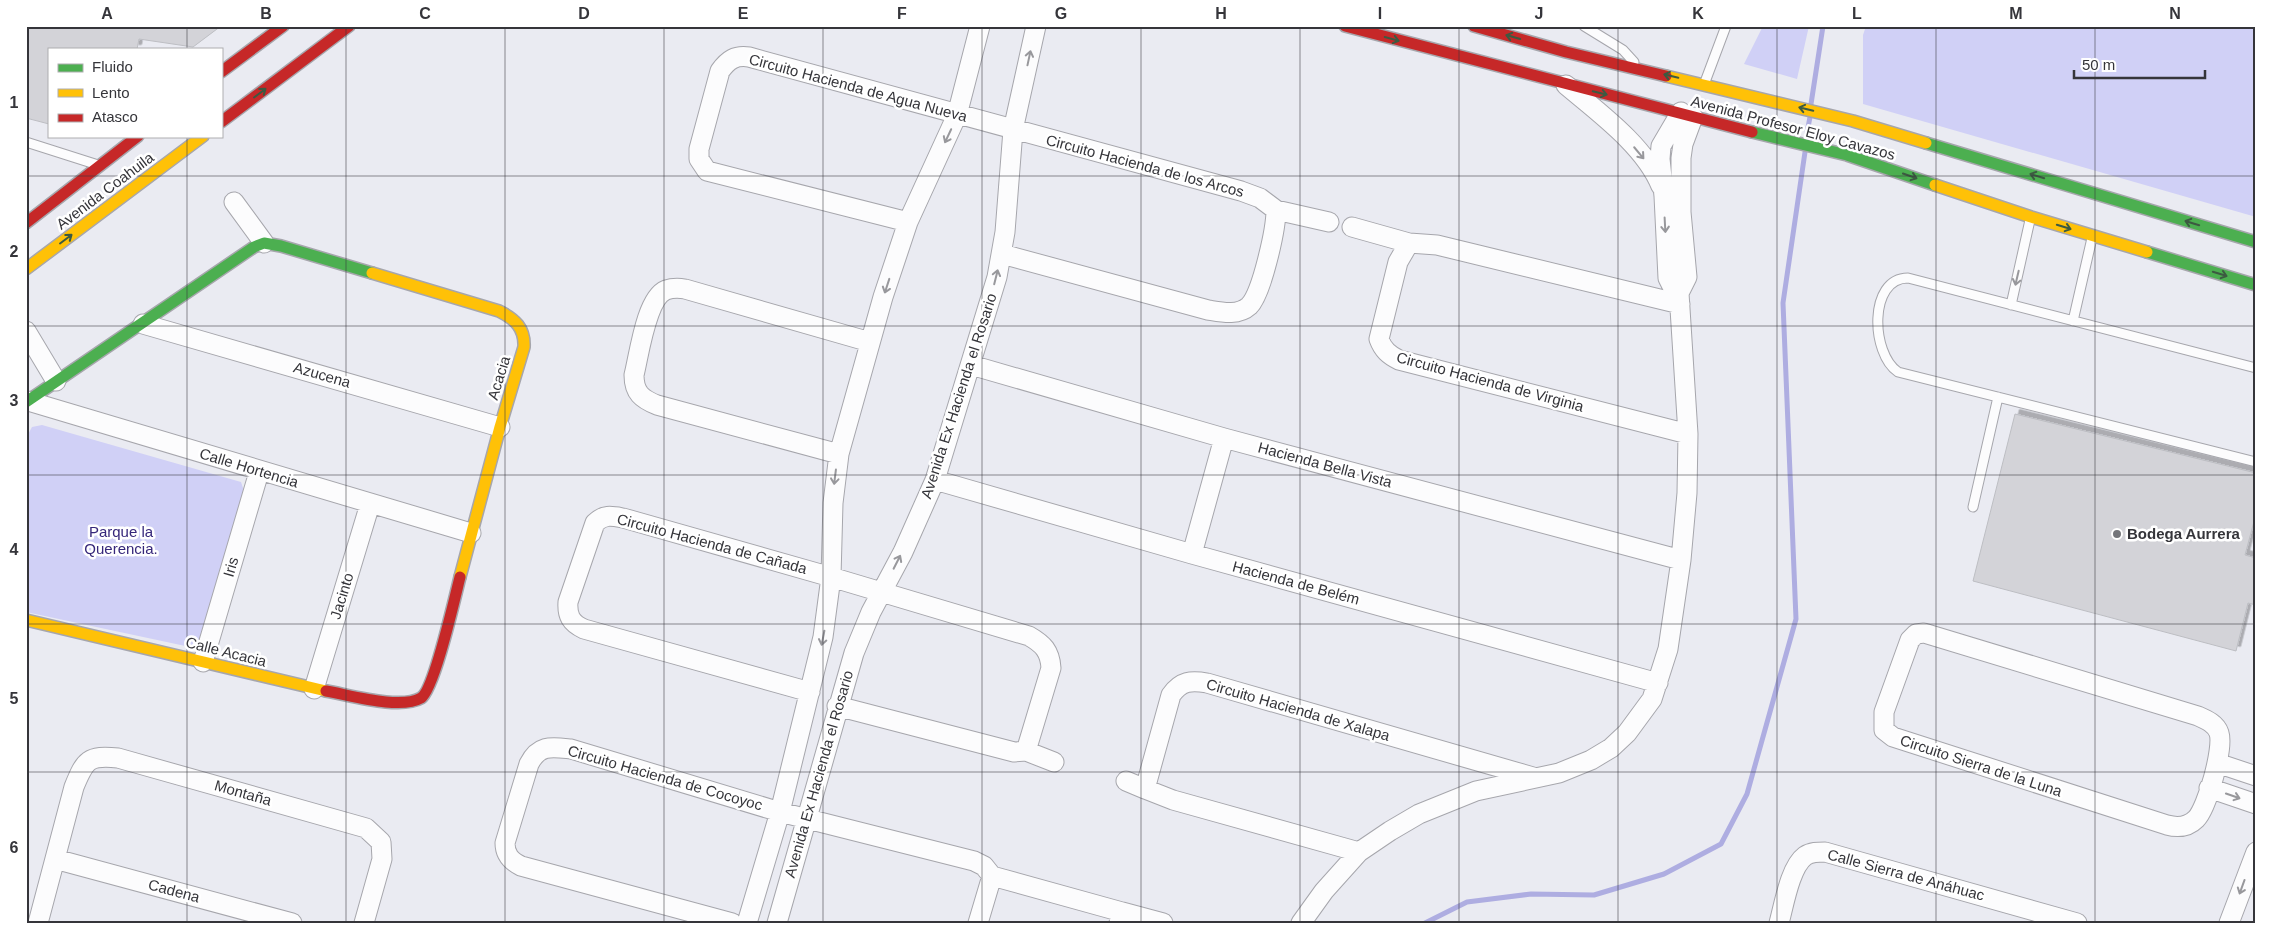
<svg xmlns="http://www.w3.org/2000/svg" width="2282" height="949" viewBox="0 0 2282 949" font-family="Arial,sans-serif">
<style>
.green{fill:#d0d0f6}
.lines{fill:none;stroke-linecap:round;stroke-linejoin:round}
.stream{stroke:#aeade1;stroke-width:5}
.building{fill:#d3d3d8;stroke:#bdbec3;filter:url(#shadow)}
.lane-casing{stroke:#a6a6ac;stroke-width:11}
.street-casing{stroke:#a6a6ac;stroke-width:21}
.fast-casing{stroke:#a6a6ac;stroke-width:14}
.slow-casing{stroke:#a6a6ac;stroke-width:14}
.jam-casing{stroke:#a6a6ac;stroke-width:14}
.lane{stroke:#fcfcfd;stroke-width:9}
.street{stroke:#fcfcfd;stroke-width:19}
.fast{stroke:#4caf50;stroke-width:11}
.slow{stroke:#ffc107;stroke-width:11}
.jam{stroke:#c62828;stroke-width:11}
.oneway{stroke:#3c5a41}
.oneway2{stroke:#98989c}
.grid{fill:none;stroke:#35353a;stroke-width:1;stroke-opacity:0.55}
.poi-dot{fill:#74757a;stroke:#fff;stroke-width:2}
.labels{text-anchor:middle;stroke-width:5;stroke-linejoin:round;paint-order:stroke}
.street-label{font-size:15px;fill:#35353a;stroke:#fff}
.park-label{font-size:15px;fill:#36277a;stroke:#fff}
.poi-label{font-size:15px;font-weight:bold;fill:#35353a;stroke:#fff;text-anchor:start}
.neatline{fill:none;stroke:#35353a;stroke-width:2}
.grid-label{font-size:16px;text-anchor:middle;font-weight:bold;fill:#35353a}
</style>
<defs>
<filter id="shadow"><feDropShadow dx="4.5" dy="-4.5" stdDeviation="0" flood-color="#0004"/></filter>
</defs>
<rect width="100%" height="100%" fill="#eaebf2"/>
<!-- green -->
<path class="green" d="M1763,26H1809L1797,79L1744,64Z
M1866,26H2256V217L1863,104V35Z
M42,425L241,482L244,491L198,647H190L26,612V438L32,427Z"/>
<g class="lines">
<!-- stream -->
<path class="stream" d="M1811,104L1823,26
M1806,138L1810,117
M1425,923L1467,902L1531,894L1594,895L1664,874L1721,844L1747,794L1796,619L1783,303L1805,152"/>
</g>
<!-- building -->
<path class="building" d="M26,26H221L193,47L139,39L137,49H49V124L26,118Z
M2015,414L2256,473V514L2245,555L2256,558V605L2248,603L2236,651L1973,581Z"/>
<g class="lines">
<defs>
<path id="lane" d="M1584,26L1623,50L1634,62
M1705,82L1726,26
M26,142L95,164
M2011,305L2030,220
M2073,321L2092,238
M2256,368L1908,278C1868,278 1871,354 1898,372L2256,462
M1973,507L1998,397"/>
<path id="street" d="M1566,85C1598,112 1645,146 1661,186
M234,202L264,243
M1276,210L1329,222
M908,222L707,171L699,159V149L720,71C728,60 735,55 749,57L1241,191L1260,198L1276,210C1276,229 1262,293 1249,306C1238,316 1221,312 1208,310L1002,254
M1352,227L1409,243
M1679,293L1672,286L1668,278L1664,196L1660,159L1661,146L1681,112
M1680,304L1437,245L1409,243L1398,262L1379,339C1383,350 1389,355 1399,360L1688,434
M143,324L500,427
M26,331L56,381
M971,365L1224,438L1681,560
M28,401L471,533
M839,454L657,405C642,399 634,393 634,375C639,356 646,298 666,290C672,288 679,288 685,289L870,342
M935,480L1192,554L1658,683
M1192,554L1224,438
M1924,633L2198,716C2207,720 2216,724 2219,733C2224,748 2207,808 2196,819C2188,827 2178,828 2167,825L1893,737L1884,730V712L1910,640L1916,634Z
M203,662L259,472
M314,689L370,504
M810,692L584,629C571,623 567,616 568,602L595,523C604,514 612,516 623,518L831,577L1029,636C1043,644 1050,651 1051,668L1026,751L1014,752L837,706
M1026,751L1054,762
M2217,763L2256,776
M1126,781L1145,789
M2209,788L2256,804
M1359,852L1173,800L1145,789L1171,695C1181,681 1191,680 1207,683L1533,777
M55,859L292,923
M992,876L1122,912
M38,923L74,787C85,760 88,755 118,758L366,828L381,842L382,859L364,923
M732,923L521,866C511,861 505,855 505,843L529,764C539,744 552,747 571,749L780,812L974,861L984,866L992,876L978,923
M747,923L780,812L823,637L831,577L833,503L839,454L883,297L908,222L957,115L980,26
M777,923L854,653L871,612L903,552L935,480L997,277L1005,232L1013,130L1036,26
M1119,923L1122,912L1163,923
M1301,923L1324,891L1359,852L1390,831L1419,814L1476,791L1559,773L1591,760L1611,748L1627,733L1652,699L1668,649L1681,560L1687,493L1688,434L1679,293L1687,277L1681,212V158L1683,144L1693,117
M1779,923C1784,905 1790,867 1805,856C1811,852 1818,852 1825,852L2077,923
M2229,923L2256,852"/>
<path id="fast" d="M1752,132L1847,155L1935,185
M1926,143L2256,242
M2147,252L2256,285
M26,402L254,247L264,243L281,246L372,273"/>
<path id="slow" d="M1666,76L1853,121L1926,143
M1935,185L2031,217L2147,252
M26,269L203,136
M372,273L499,311C515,319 525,328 524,347L500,427L460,577
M26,620L326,691"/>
<path id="jam" d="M1345,26L1752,132
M1474,26L1566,52L1666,76
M221,72L283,26
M221,122L349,26
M26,223L138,136
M326,691C350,695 400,710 421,698C434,690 455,597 460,577"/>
</defs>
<!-- lane casing -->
<use href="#lane" class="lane-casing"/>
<!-- street casing -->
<use href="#street" class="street-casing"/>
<!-- fast casing -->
<use href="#fast" class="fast-casing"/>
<!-- slow casing -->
<use href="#slow" class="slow-casing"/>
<!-- jam casing -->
<use href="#jam" class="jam-casing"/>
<!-- lane -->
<use href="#lane" class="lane"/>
<!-- street -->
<use href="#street" class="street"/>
<!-- fast -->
<use href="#fast" class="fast"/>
<!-- slow -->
<use href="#slow" class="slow"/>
<!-- jam -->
<use href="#jam" class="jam"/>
</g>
<!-- one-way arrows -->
<defs><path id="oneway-shaft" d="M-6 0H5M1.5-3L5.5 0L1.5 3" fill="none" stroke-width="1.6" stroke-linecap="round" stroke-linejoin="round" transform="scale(1.25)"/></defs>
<g class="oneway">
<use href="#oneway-shaft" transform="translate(1513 37) rotate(-164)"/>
<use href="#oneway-shaft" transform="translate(1392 39) rotate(15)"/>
<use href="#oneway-shaft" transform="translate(1671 76) rotate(-167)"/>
<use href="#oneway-shaft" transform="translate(260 93) rotate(-37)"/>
<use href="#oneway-shaft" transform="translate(1600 93) rotate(14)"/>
<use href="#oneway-shaft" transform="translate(1806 109) rotate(-166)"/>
<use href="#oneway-shaft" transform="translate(1910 176) rotate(19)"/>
<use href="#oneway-shaft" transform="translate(2037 176) rotate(-163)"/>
<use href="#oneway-shaft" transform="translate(2192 223) rotate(-163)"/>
<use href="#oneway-shaft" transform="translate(2064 227) rotate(17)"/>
<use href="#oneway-shaft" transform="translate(66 239) rotate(-37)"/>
<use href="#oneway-shaft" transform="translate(2220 274) rotate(17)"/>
</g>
<g class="oneway2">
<use href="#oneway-shaft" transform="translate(1029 58) rotate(-78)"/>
<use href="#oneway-shaft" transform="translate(948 136) rotate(115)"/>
<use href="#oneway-shaft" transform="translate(1639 153) rotate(50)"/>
<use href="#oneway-shaft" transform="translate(1665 225) rotate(87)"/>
<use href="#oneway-shaft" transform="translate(996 277) rotate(-76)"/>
<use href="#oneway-shaft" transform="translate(2017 278) rotate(103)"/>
<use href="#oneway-shaft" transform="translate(887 286) rotate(108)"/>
<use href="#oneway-shaft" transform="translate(835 477) rotate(97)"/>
<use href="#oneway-shaft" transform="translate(897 562) rotate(-63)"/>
<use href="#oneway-shaft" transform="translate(823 638) rotate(101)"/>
<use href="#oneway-shaft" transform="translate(2233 796) rotate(19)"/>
<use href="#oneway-shaft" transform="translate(2242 887) rotate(110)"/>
</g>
<!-- grid -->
<path class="grid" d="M187,26V49M346,26V923M505,26V923M664,26V923M823,26V923M982,26V923M1141,26V923M1300,26V923M1459,26V923M1618,26V923M1777,26V923M1936,26V923M2095,26V923M187,136V923M26,176H2256M26,326H2256M26,475H2256M26,624H2256M26,772H2256"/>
<!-- markers -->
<circle class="poi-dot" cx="2117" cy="534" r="5"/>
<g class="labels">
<!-- street labels -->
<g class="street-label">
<text transform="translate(858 88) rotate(15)" y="5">Circuito Hacienda de Agua Nueva</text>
<text transform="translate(1793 128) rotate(15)" y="5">Avenida Profesor Eloy Cavazos</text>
<text transform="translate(1145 166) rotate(15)" y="5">Circuito Hacienda de los Arcos</text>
<text transform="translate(105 191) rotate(-37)" y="5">Avenida Coahuila</text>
<text transform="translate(322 375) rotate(16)" y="5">Azucena</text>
<text transform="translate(499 378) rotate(-73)" y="5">Acacia</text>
<text transform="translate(1490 382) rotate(15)" y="5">Circuito Hacienda de Virginia</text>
<text transform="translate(959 396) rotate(-72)" y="5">Avenida Ex Hacienda el Rosario</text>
<text transform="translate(1325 465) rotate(15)" y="5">Hacienda Bella Vista</text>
<text transform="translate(249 468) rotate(17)" y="5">Calle Hortencia</text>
<text transform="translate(712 544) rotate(15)" y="5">Circuito Hacienda de Cañada</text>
<text transform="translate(231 567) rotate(-74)" y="5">Iris</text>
<text transform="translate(1296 583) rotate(15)" y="5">Hacienda de Belém</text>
<text transform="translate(342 596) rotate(-73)" y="5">Jacinto</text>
<text transform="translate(226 652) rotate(14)" y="5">Calle Acacia</text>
<text transform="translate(1298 710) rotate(16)" y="5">Circuito Hacienda de Xalapa</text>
<text transform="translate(1981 766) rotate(18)" y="5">Circuito Sierra de la Luna</text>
<text transform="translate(819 774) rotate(-74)" y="5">Avenida Ex Hacienda el Rosario</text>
<text transform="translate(665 778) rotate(16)" y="5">Circuito Hacienda de Cocoyoc</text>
<text transform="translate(243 793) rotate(16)" y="5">Montaña</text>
<text transform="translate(1906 875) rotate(15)" y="5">Calle Sierra de Anáhuac</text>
<text transform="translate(174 891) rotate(15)" y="5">Cadena</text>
</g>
<!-- park labels -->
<g class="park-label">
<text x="121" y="537">Parque la<tspan x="121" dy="17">Querencia.</tspan></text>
</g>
<!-- poi labels -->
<g class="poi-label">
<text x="2127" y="539">Bodega Aurrera</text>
</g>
</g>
<!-- border -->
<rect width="2282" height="949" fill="none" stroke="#ffffff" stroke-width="55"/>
<!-- legend -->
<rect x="48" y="48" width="175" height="90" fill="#ffffff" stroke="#aeaeb0"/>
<rect x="58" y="64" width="25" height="8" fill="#4caf50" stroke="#aeaeb0"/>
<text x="92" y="72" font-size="15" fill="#35353a">Fluido</text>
<rect x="58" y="89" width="25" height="8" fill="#ffc107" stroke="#aeaeb0"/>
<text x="92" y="98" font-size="15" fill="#35353a">Lento</text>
<rect x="58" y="114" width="25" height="8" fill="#c62828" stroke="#aeaeb0"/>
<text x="92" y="122" font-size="15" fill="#35353a">Atasco</text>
<!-- scale -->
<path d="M2074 70v8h131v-8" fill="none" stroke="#35353a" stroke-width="2.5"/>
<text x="2082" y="70" font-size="15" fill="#35353a" stroke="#ffffff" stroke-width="4" paint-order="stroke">50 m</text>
<rect x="28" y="28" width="2226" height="894" class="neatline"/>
<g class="grid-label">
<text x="107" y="19">A</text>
<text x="266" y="19">B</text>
<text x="425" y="19">C</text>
<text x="584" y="19">D</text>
<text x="743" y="19">E</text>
<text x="902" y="19">F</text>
<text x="1061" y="19">G</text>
<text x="1221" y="19">H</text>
<text x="1380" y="19">I</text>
<text x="1539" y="19">J</text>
<text x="1698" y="19">K</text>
<text x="1857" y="19">L</text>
<text x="2016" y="19">M</text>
<text x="2175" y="19">N</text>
<text x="14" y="108">1</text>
<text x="14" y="257">2</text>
<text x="14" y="406">3</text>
<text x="14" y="555">4</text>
<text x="14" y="704">5</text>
<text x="14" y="853">6</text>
</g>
</svg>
